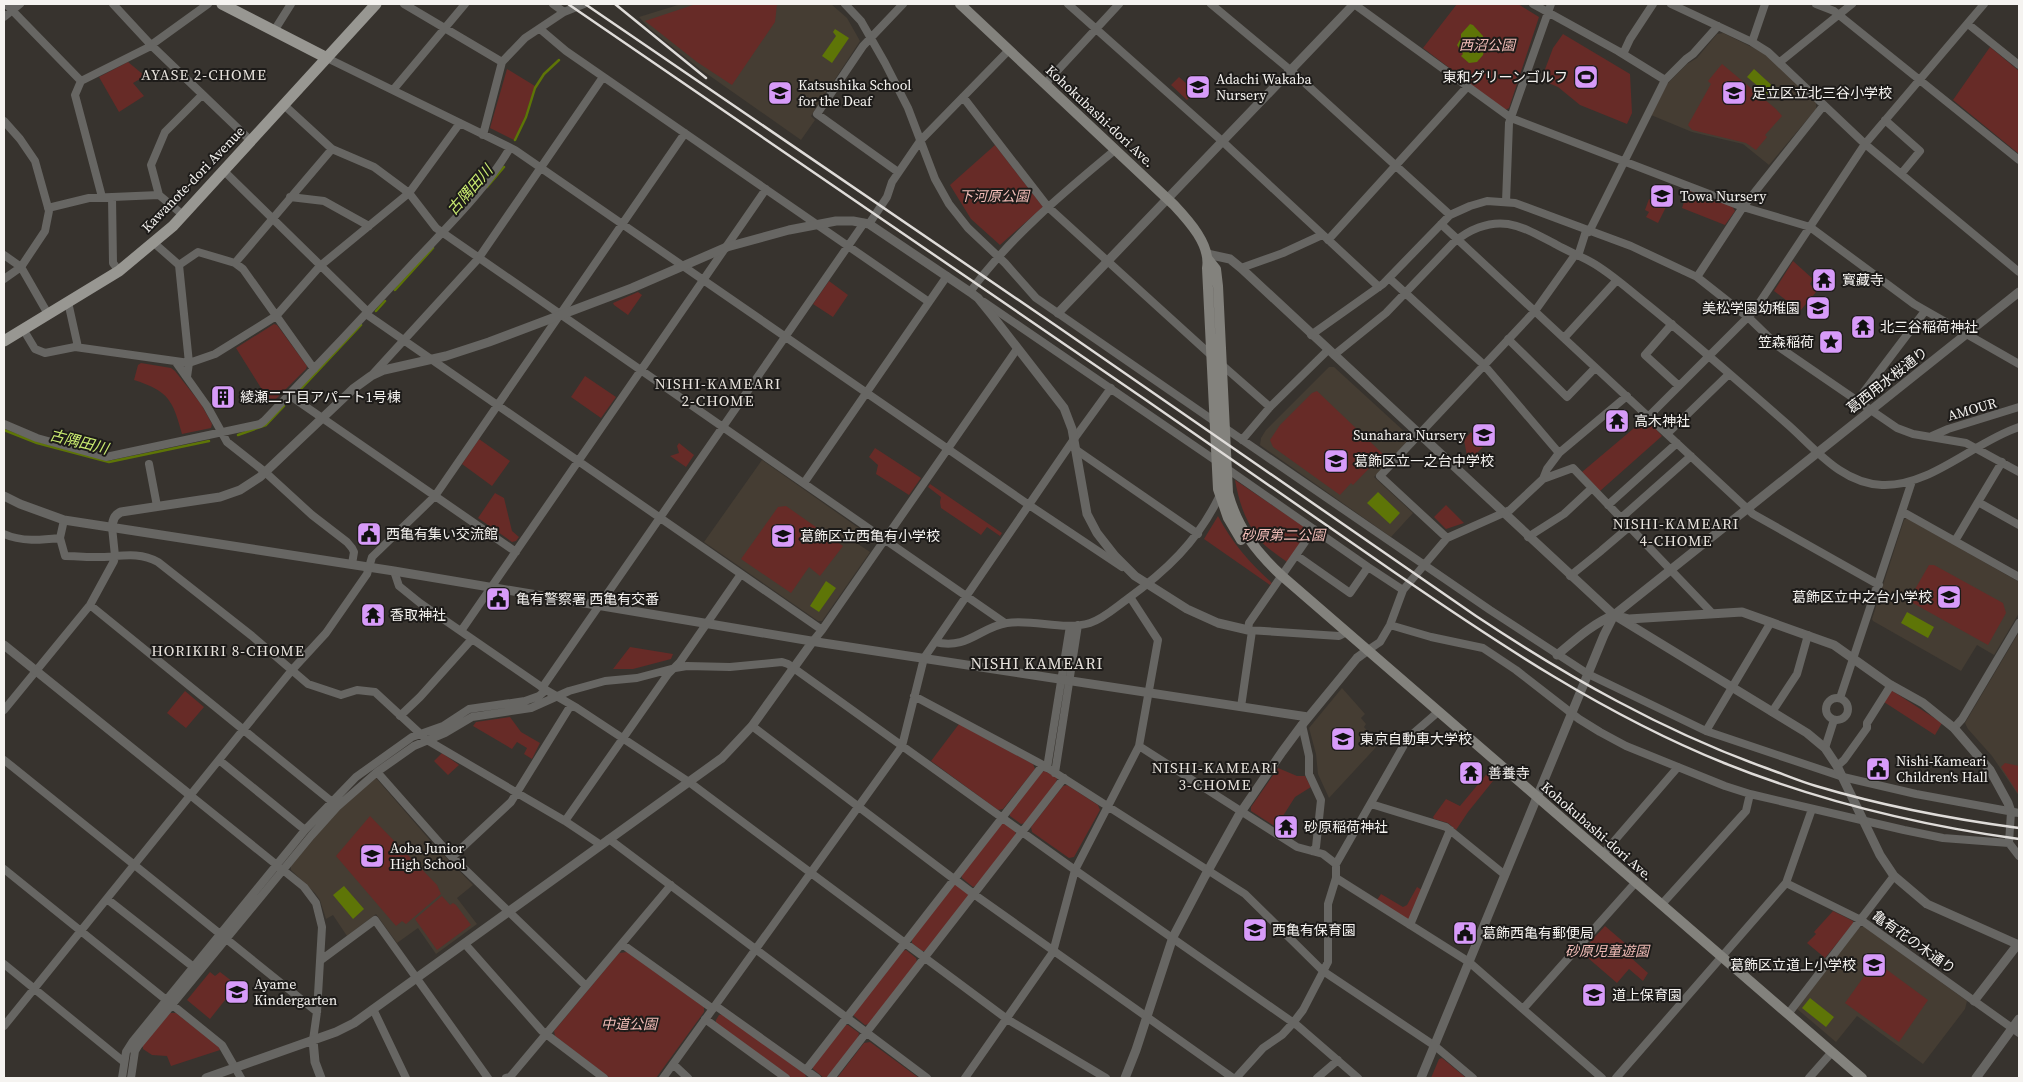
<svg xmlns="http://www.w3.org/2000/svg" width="2023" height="1082" viewBox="0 0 2023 1082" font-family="'Source Serif 4','Noto Sans JP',serif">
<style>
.built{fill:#453d33}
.green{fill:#672b27}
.water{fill:#5e7507}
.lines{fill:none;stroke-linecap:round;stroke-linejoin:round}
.stream{stroke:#5e7507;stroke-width:2.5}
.minor{stroke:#676663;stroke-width:8}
.tertiary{stroke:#676663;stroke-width:9}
.secondary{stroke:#83827d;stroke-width:10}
.primary{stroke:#989792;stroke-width:11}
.rail{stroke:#dfdcd9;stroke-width:2.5}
.labels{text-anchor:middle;stroke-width:4;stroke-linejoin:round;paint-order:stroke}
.park-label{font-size:14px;font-style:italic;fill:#f1bcb7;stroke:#1d1b19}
.poi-label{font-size:14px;fill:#f5f3f0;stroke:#1d1b19;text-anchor:start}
.street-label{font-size:14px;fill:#f5f3f0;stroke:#1d1b19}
.neighbourhood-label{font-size:15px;letter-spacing:1px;fill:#e8e3dd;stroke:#1d1b19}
.water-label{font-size:15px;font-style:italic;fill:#caec70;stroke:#1d1b19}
.quarter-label{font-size:16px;letter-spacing:1px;fill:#e8e3dd;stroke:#1d1b19}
</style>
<rect width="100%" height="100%" fill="#37332e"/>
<!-- built -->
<path class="built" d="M681,4H831L847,18L860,41L811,116L815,120L801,140L700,69L650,29L639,17Z
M1723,33L1768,55L1816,102V109L1769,165L1743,144L1692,132L1651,115L1667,84L1687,64L1697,58L1717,34Z
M1329,367H1334L1406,433L1407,442L1374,477L1413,513L1391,537L1260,445L1261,438L1266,430Z
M762,460L863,531L855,542L870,552L822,621H818L704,542Z
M1907,518L2019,582V613L1994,655L1977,645L1961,671L1873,621L1872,619L1904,520Z
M2019,632V796L1992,756L1968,729L1965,723Z
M1342,688L1365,714L1361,718L1366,724L1364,727L1379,744L1329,798L1318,774L1316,754L1309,728Z
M373,777L376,778L435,846L473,885L457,898L477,924L436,954L418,928L397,943L376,914L347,936L333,915L326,919L320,900L315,893L291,870V866L338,810Z
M1864,926L1967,1001L1965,1009L1923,1064L1857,1016L1836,1042L1796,1008L1859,928Z"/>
<!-- green -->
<path class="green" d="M696,4H777L775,22L732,85L697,62L645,21Z
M1457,4H1518L1539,17L1509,108L1505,110L1423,48Z
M1563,34L1630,74L1632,113L1627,124L1580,105L1558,87L1541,80L1553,48Z
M1990,47L2019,71V154L1953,100Z
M128,62L145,76L133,83L144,96L119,112L99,77Z
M1722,64L1776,109L1782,116L1765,135L1767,137L1756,150L1746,143L1692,130L1688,125L1711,84L1708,81Z
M507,69L535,86L525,116L514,140L490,128Z
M1179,77L1195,91L1187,100L1171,85Z
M995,145L1043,207L1000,245L971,219L950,185Z
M1688,190L1732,206L1735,211L1725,225L1682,208Z
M1649,199L1666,207L1658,223L1646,217L1649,212L1645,210Z
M1793,261L1813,279L1810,284L1817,291L1800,311L1774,291Z
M829,281L848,295L833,317L813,304Z
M638,292L642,295L628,315L614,305L613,303Z
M274,324L277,325L307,366L306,369L271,404L236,348Z
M141,363L171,368L175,371L201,404L212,424L211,428L182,434C173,401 169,391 134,380L138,365Z
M585,376L616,397L601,418L571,397Z
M1317,391L1383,454L1353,485L1351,483L1340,495L1273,447L1270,440L1280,425L1312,393Z
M1646,418L1662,436L1600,491L1582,472Z
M1471,432L1483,443V447L1471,459L1467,456L1464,440Z
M479,439L510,461L492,486L462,464Z
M679,443L694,455L686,467L670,456L679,453L677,446Z
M875,448L921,478L909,495L876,474L878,465L869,457Z
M1235,480L1309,530L1287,562C1278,555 1266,548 1259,539C1245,521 1239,502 1235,480Z
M930,484L1002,533L1000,536L987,527L981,535L941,508L940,502L941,497L928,487Z
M495,493L504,498L512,531L519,537L516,541L512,542L478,518Z
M1446,505L1464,523L1446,529L1434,517Z
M786,506L843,546L820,576L809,567L791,593L741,559L778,507Z
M1218,516C1232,543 1250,563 1272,583L1270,585L1204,539Z
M1929,565H1934L2003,603L2006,613L1988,645L1911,602L1910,598Z
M630,647L673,654L671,659L633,669H613Z
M1891,690L1942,723L1935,735L1884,702Z
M185,691L204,707L186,728L167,713Z
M510,717L521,732L540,743L532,759L524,754L527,748L517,742L512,749L473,726L476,722Z
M959,724L1033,764L1035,769L1003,809L998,810L931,761Z
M442,753L459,765L448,775L434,761Z
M2005,763L2019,766V795L2001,767Z
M1278,768L1297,776H1305L1311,787L1295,797L1276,827L1251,811V807Z
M1490,770L1497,776L1468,812L1456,830L1448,823L1434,819L1433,817L1446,799L1460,806Z
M1045,771L1057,778L1056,783L1025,823L1021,824L1010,816V812L1041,772Z
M1067,785L1098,805L1100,810L1074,857L1069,858L1032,832L1031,827L1063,786Z
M370,816L437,885L441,894L406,924L402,921L396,926L336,856Z
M1005,823L1015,831L1016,835L977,885L973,887L962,878L961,873L1000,824Z
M956,884L968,893V898L926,951H922L912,943V937L952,885Z
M1417,887L1422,890L1409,919L1407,920L1377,900L1381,894L1403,907L1407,905Z
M442,896L450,905L453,903L456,905L471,925L437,950L415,919Z
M1833,911L1853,921V924L1825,958L1807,943L1816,934L1814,932Z
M1605,926L1626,944L1628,955L1648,973L1643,981L1629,969L1617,983L1581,952Z
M906,950L916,958L917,962L869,1024L865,1025L854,1016V1012L902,951Z
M627,952L704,1007V1012L656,1078H610L555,1036L554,1031L619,953Z
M1875,961L1928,1000L1899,1042L1845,1003Z
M210,972L215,976L220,972L237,985L210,1019L187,1000Z
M170,1013H176L219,1047L220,1050L171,1066L167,1056L152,1055L143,1049V1045Z
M723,1014L805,1074L806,1077L792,1078L716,1023V1020L719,1015Z
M844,1025H848L859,1033L858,1038L827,1078H824L813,1069V1065Z
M870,1042L919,1078H837L864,1043Z
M1442,1058L1465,1077L1464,1078H1431L1439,1059Z"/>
<!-- water -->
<path class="water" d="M1470,24L1473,25L1483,36L1484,50L1483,55L1477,62L1469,63L1461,56L1463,54L1457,45L1461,38V34Z
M835,29L849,38L832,63L822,56L836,36L833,32Z
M1754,69L1777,90L1771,97L1747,77Z
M1378,492L1400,513L1390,524L1367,503Z
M826,581L836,588L819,612L810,606Z
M1907,612L1934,627L1928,638L1901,623Z
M344,886L364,909L353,919L333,895Z
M1810,998L1834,1017L1826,1027L1802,1008Z"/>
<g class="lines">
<!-- stream -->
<path class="stream" d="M515,140L526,117L535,88L544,74L559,60
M487,187L504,167
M395,290L433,248
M376,311L385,301
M298,392L361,325
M4,430L37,443L109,462L209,441
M238,435L266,425L284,406"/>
<!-- minor -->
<path class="minor" d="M6,4L81,81
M113,4L151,45L251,141
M404,4L502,62
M553,4L564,12
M845,4L861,21L885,63L908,108L935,179L949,204L968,228L1005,263L1036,298L1214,421
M1068,4L1222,141L1379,287
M1211,4L1295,74L1450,215
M1354,4L1511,118L1743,207L1810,227L1914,304L2019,364
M1533,4L1618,51L1665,80
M1671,4L1752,42L1768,52L1865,144L2019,272
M1816,4L1834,11L2019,160
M4,17L20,4
M1968,24L2019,65
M540,29L566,51L929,302
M274,31L291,4
M1752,42L1765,4
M1623,54L1630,39L1653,4
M327,58L515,150L1029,505L1122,567
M1780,62L1852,4
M1045,84L1119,4
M393,90L465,4
M963,97L1048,207L1212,356
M284,105L332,149L374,167L409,193L436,228L1005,623
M1885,120L1920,151L1901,174
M4,121L20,139L35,161L49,211L45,231L21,267L4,279
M483,135L502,62L525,38L564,12L584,4
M224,171L368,312
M898,172L817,114L863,46L903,4
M102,197L75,95L81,81L147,48L208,4
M112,197L113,263L119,271
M290,197L324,201L369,226
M1506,202L1509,123L1551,4
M48,208L89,198L159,195
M183,215L159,195L151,165L165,132L202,95
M869,224L887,197L892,182L920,141L1009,50
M1441,224L1753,514L1879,585
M1589,232L1665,80L1686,59L1693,54L1718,26
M1328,240L1467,87
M154,243L179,265L189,363L175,361
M4,255L21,267L48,314
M1578,256L1586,231
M235,263L332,149
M179,265L198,252L235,263L243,269L314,369
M1241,268L1283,253L1322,235
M1697,277L1743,207L1824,105
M1389,278L1484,365L1559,453
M970,292C1010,237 1063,193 1115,150
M68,302L78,347
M984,302L1215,460
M366,314L822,630
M1672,324L1645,355L1679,386
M23,329L35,349L45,353L75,347L175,361L207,406L227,442L265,472L312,515L347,542L352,548L354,552L352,564
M1311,335L1383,284L1450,215L1470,206L1487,201L1515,203L1631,246L1697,277L1749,318L1779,347L1897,428L1913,434L1966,443L2019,472
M1564,338L1617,280
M1508,339L1567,397L1595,368
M1334,355L1386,313L1453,243C1468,230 1488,221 1508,224C1526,227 1541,237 1557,245C1568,251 1580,256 1591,262C1611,273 1630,291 1648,305C1695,343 1740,383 1786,423C1814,447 1840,483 1882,485C1930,487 1974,442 2019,427
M1222,365L1270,407
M372,375L478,259L603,77
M187,377L189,363L215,354L276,316L320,266L409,193L460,123
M289,395L516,552
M1857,401L1925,311
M1649,416L1754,311L1865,144L1984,4
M4,424L37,438L106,457L260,424L264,421C316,367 367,313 418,258C451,223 485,190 510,148
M1225,428L1490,610L1588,674L1706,731L1843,777L1916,794L2019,813
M1667,434L1729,374
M1932,436L1948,429L2019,407
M1242,440L1270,407L1328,350
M1075,449L1198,534
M149,464L157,506
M1226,468L1368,567L1403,590
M1543,479L1573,468L1712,613
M804,483L947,276
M1978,502L2002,462
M1608,505L1677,443
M1903,512L2019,577
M1621,518L1691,456
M1314,529L1249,623L1248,630L1339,636L1347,632
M4,534C21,542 42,540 60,538L64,520
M1528,537L1564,514L1592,488
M60,538L65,556C74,556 83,557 93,557C116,558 136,550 158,562L252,636L308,684L341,695L357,690L375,692L427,740L565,821L601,845
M1447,538L1380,476L1535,311L1575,255
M1955,541L1978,502L2019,525
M1602,550L1629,527
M1296,555L1350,593L1368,567
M394,571L399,586L420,603L546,690L577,708L689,782L1007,1019L1106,1078
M1570,576L1601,551
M90,605L331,801
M1390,625L1431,637L1483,648L1516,670L1579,719L1600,732L1626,746L1725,786L1750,794L1904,830L1943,838L2009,843
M461,631L766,189
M813,641L822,630L1017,349
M935,642C968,650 980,627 1007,623C1035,619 1063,631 1090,623C1103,619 1115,608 1126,600C1166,571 1197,542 1219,497
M1368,650L1380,642L1390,625L1403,590L1447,538L1510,510L1543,479L1547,469L1559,453L1627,396
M542,688L864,223
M914,696L1043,765L1245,894L1323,971L1435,1046L1473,1078
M1826 709a11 11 0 1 1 22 0a11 11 0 1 1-22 0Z
M1840,698L1912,481
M1241,707L1252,631
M4,710L90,605L114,561L115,556L112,527
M1772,712L1797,674L1808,635
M400,716L420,697L472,639
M1302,725L1309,756V774L1321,800L1316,847L1312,851
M752,726L975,895L1233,1078
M1954,728L1962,719L2019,623
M1706,731L1771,622
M1139,746L1297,847L1323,854L1336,864
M1825,748L1834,720
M4,760L317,1012
M219,760L305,830
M1837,766L1844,760L1867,728V723L1891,685
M1047,768L1070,626
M377,772L452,857L586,986
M1055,773L1078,625
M190,795L304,887L316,903L322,927L317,1012L313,1040
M1371,804L1446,827L1505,875
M2011,812L2009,843L2019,856
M565,821L668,674L680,662L741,574
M609,839L927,1078
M1603,854L1678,767
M452,857L511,802L571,705
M4,869L222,1045L241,1078
M1336,878L1469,962L1602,1078
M1786,883L1861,920L2019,1033
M107,899L196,969
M1662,904L1746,811L1750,794
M1410,925L1450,830
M465,944L542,1031L604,1078
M622,944L713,1009
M321,960L375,920L488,1078
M4,964L124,1062
M716,1006L817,1078
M373,1009L406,1078
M1523,1009L1636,882
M1788,1014L1894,876
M705,1019L786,1078
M4,1026L243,730L292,670L326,633L367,574L372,557L435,496L685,133
M673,1064L688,1078
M806,1070L1043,765
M122,1078L126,1052L133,1041L305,830L356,777L412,737L443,726L469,709L525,701L539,696L546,690
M131,1078L135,1051L138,1046L311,836L337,807L377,772L414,746L445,733L472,717L531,708L569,691L605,681L637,678L675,668L687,666L730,667L782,662L788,664L1075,870L1298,1026L1358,1078
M506,1078L510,1077L671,885
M663,1078L902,746L924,658L1074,439L1111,388
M831,1078L1064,778
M965,1078L1053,952L1075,870L1139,746L1158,640L1130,597
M1236,1078L1263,1048L1282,1035L1293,1023L1303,1010L1328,962V904L1336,878V864L1408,738L1438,712
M1317,1078L1338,1060
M1616,1078L1786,883L1812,809
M1809,1078L1832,1052"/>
<!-- tertiary -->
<path class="tertiary" d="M1207,254L1230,259L1241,268L1614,615L1629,619L1742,612L1834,645L1889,684L1923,703L1954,728L1990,770L2008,803L2011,812
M1058,313L1354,4
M4,496L20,504L64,520L394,571L823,643L1308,717
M112,527C113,520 114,515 121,512L220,497L240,490L260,477L353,389L371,376L384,370L446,356L489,342L632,288L727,247L789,230L836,221H853L869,224L970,292L978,298L991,314L1064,408L1072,429L1087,514L1097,533L1115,556L1135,576L1187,609L1218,623L1248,630
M4,645L190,795
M1557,655C1575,640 1592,624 1614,615L1807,733L1825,748L1837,766L1880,855L1894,876L1927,904L2019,945
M1974,1001L2018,944
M313,1040L315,1062L321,1078
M206,1078L336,1032L354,1023L722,758L752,726L813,641
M1125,1078L1136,1050L1173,937L1205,876L1239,815L1282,752L1302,725L1357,658L1368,650
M1421,1078L1604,635L1614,615L2019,292
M1976,1078L2019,1019"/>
<!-- secondary -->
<path class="secondary" d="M960,4L1174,205C1189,221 1211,245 1207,268L1218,489L1228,518L1241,540
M1208,259L1216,269L1218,286L1228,493C1237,527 1256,552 1282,576L1862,1078"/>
<!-- primary -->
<path class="primary" d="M222,4L327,58
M4,341L119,271L173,226L376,4"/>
<!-- rail -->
<path class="rail" d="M568,4C759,135 952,265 1143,398C1226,456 1310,514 1394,572C1499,644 1605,715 1724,763C1819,801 1918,825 2019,839
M585,4L1058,327L1476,616C1568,677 1663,731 1766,768C1783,774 1799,781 1816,786C1883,806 1951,819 2019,828
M615,4L706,78"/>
</g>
<!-- icons -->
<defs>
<symbol id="stadium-square" viewBox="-11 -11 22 22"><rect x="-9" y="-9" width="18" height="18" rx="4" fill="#d79bf9" stroke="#1d1b19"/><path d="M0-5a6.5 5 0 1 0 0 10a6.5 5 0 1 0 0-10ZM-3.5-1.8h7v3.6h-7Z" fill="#111"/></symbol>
<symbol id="school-square" viewBox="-11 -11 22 22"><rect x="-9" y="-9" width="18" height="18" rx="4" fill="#d79bf9" stroke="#1d1b19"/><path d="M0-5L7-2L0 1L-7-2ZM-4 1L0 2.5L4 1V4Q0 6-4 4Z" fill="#111"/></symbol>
<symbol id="temple-square" viewBox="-11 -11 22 22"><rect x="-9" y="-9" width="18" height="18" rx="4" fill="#d79bf9" stroke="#1d1b19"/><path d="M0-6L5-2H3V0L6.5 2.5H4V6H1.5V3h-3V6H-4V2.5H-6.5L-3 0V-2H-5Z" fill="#111"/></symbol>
<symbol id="sight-square" viewBox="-11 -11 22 22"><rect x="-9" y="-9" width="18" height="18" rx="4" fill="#d79bf9" stroke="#1d1b19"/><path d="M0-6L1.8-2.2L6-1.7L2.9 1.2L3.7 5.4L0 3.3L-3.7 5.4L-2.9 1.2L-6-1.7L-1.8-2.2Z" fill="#111"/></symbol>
<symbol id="building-square" viewBox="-11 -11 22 22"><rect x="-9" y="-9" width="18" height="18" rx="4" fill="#d79bf9" stroke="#1d1b19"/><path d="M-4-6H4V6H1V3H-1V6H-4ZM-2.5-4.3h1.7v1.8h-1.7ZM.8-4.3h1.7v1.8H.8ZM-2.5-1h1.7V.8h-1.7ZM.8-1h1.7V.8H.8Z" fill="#111"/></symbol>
<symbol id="civic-square" viewBox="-11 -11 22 22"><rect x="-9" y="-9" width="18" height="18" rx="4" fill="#d79bf9" stroke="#1d1b19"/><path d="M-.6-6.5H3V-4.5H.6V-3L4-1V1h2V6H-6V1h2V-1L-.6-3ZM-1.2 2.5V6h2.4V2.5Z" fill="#111"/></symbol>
<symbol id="university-square" viewBox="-11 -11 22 22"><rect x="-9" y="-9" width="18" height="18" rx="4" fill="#d79bf9" stroke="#1d1b19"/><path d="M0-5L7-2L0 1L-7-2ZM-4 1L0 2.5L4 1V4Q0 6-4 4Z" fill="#111"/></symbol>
</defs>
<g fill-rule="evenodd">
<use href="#stadium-square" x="1572" y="63" width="28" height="28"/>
<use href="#school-square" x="1184" y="73" width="28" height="28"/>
<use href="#school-square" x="766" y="79" width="28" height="28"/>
<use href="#school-square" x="1720" y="79" width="28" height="28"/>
<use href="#school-square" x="1648" y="182" width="28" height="28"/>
<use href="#temple-square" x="1810" y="266" width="28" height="28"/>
<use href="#school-square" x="1804" y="294" width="28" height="28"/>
<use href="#temple-square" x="1849" y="313" width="28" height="28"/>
<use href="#sight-square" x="1817" y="328" width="28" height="28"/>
<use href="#building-square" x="209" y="383" width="28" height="28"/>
<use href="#temple-square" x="1603" y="407" width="28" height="28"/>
<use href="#school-square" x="1470" y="421" width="28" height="28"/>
<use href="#school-square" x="1322" y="447" width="28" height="28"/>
<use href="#civic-square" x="355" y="520" width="28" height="28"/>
<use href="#school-square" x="769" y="522" width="28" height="28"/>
<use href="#school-square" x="1935" y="583" width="28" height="28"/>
<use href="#civic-square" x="484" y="585" width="28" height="28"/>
<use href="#temple-square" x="359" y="601" width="28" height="28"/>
<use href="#university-square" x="1329" y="725" width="28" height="28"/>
<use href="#civic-square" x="1864" y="755" width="28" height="28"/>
<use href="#temple-square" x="1457" y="759" width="28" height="28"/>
<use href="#temple-square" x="1272" y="813" width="28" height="28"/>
<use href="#school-square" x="358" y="842" width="28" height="28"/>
<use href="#school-square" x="1241" y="916" width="28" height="28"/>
<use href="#civic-square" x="1451" y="919" width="28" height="28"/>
<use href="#school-square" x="1860" y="951" width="28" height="28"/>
<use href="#school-square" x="223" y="978" width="28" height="28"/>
<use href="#school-square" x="1580" y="981" width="28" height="28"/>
</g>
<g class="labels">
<!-- park labels -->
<g class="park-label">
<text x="1487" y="50">西沼公園</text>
<text x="994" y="201">下河原公園</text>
<text x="1283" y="540">砂原第二公園</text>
<text x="1607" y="956">砂原児童遊園</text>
<text x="629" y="1029">中道公園</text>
</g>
<!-- poi labels -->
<g class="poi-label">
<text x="1568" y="82" text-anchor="end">東和グリーンゴルフ</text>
<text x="1216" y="84">Adachi Wakaba<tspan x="1216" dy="16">Nursery</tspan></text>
<text x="798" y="90">Katsushika School<tspan x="798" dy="16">for the Deaf</tspan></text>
<text x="1752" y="98">足立区立北三谷小学校</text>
<text x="1680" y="201">Towa Nursery</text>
<text x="1842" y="285">寳藏寺</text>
<text x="1800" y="313" text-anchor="end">美松学園幼稚園</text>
<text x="1880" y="332">北三谷稲荷神社</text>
<text x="1814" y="347" text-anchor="end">笠森稲荷</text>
<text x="240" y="402">綾瀬二丁目アパート1号棟</text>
<text x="1634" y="426">高木神社</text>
<text x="1466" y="440" text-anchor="end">Sunahara Nursery</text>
<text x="1354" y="466">葛飾区立一之台中学校</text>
<text x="386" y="539">西亀有集い交流館</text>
<text x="800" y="541">葛飾区立西亀有小学校</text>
<text x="1932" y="602" text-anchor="end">葛飾区立中之台小学校</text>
<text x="516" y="604">亀有警察署 西亀有交番</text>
<text x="390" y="620">香取神社</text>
<text x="1360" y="744">東京自動車大学校</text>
<text x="1896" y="766">Nishi-Kameari<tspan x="1896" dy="16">Children's Hall</tspan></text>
<text x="1488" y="778">善養寺</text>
<text x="1304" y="832">砂原稲荷神社</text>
<text x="390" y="853">Aoba Junior<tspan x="390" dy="16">High School</tspan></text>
<text x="1272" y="935">西亀有保育園</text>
<text x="1482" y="938">葛飾西亀有郵便局</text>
<text x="1856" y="970" text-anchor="end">葛飾区立道上小学校</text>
<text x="254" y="989">Ayame<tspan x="254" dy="16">Kindergarten</tspan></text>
<text x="1612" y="1000">道上保育園</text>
</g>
<!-- street labels -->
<g class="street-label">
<text transform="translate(1100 116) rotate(43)" y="5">Kohokubashi-dori Ave.</text>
<text transform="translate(193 179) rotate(-46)" y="5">Kawanote-dori Avenue</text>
<text transform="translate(1887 380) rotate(-38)" y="5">葛西用水桜通り</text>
<text transform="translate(1972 409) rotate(-16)" y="5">AMOUR</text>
<text transform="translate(1597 831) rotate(41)" y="5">Kohokubashi-dori Ave.</text>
<text transform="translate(1914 942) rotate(35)" y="5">亀有花の木通り</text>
</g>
<!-- neighbourhood labels -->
<g class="neighbourhood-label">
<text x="204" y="80">AYASE 2-CHOME</text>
<text x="718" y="389">NISHI-KAMEARI<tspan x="718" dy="17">2-CHOME</tspan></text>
<text x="1676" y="529">NISHI-KAMEARI<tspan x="1676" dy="17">4-CHOME</tspan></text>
<text x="228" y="656">HORIKIRI 8-CHOME</text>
<text x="1215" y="773">NISHI-KAMEARI<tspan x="1215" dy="17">3-CHOME</tspan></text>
</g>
<!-- water labels -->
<g class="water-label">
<text transform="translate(470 190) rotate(-49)" y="5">古隅田川</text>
<text transform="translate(79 442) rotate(14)" y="5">古隅田川</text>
</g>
<!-- quarter labels -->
<g class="quarter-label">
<text x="1037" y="669">NISHI KAMEARI</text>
</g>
</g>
<!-- border -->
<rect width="2023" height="1082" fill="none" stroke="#f5f3f0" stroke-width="10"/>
</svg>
